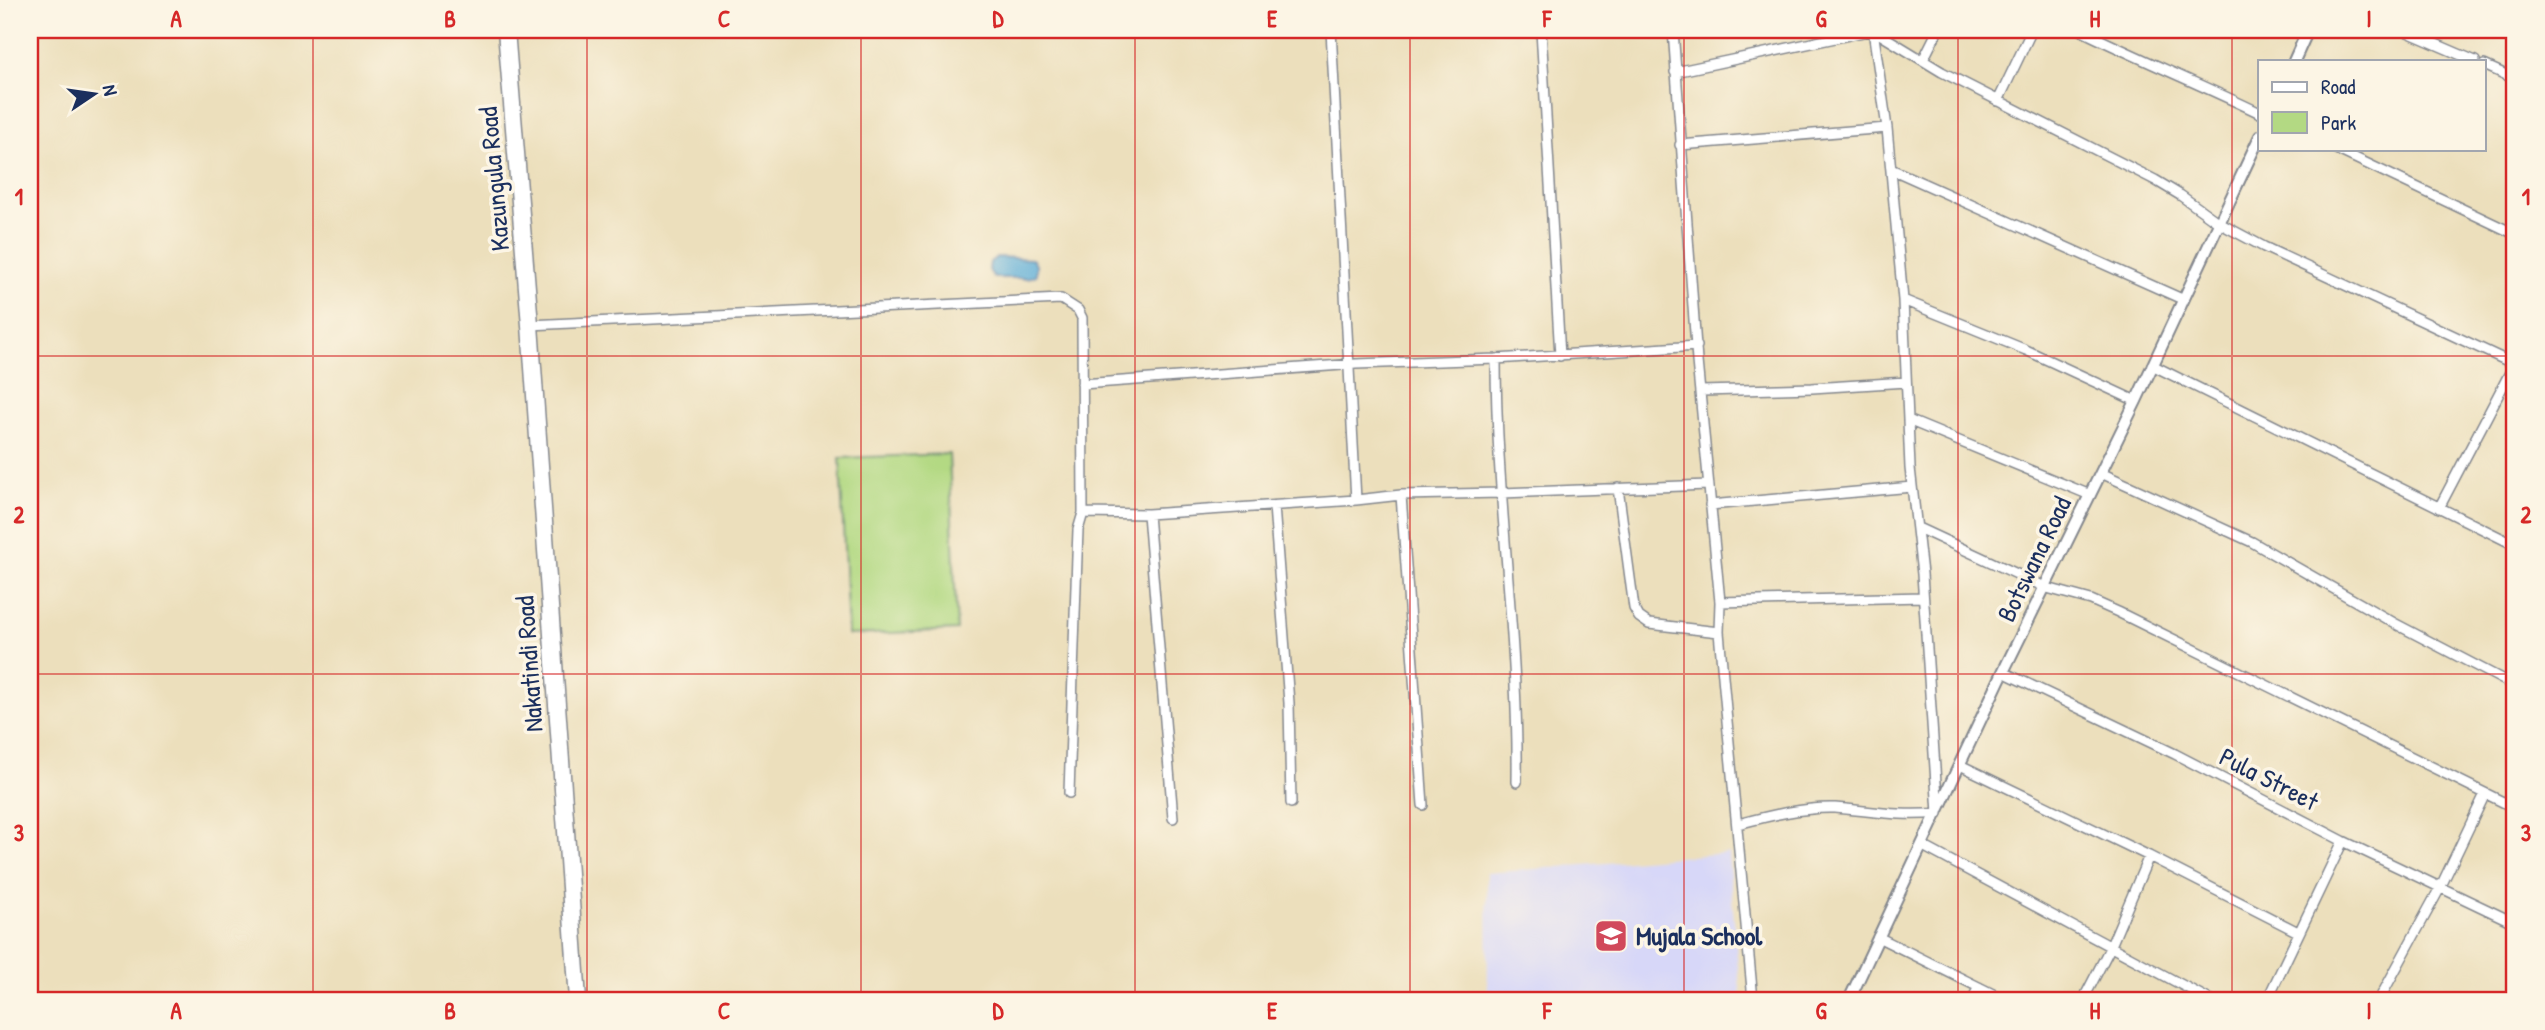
<svg xmlns="http://www.w3.org/2000/svg" width="2545" height="1030" viewBox="0 0 2545 1030" font-family="'Patrick Hand',sans-serif">
<style>
.built{fill:#d7d7f8}
.green{fill:#b3d983;stroke:#678470;stroke-width:2}
.water{fill:#5dadd7;stroke:#3c6e9a;stroke-width:2}
.lines{fill:none;stroke-linecap:round;stroke-linejoin:round}
.minor-casing{stroke:#84878d;stroke-width:12}
.tertiary-casing{stroke:#84878d;stroke-width:14}
.trunk-casing{stroke:#84878d;stroke-width:19}
.minor{stroke:#fff;stroke-width:9}
.tertiary{stroke:#fff;stroke-width:10}
.trunk{stroke:#fff;stroke-width:16}
.grid{fill:none;stroke:#d62828;stroke-width:2;stroke-opacity:0.55}
.labels{text-anchor:middle;stroke-width:7;stroke-linejoin:round;paint-order:stroke}
.street-label{font-size:26px;fill:#1b2f5e;stroke:#fcf5e5}
.poi-label{font-size:26px;font-weight:bold;fill:#1b2f5e;stroke:#fcf5e5;text-anchor:start}
.neatline{fill:none;stroke:#d62828;stroke-width:2.5}
.grid-label{font-size:23px;text-anchor:middle;font-weight:bold;fill:#d62828}
</style>
<rect width="100%" height="100%" fill="#fcf5e5"/>
<filter id="ink" filterUnits="userSpaceOnUse"><feTurbulence type="fractalNoise" baseFrequency=".0143" numOctaves="2"/><feDisplacementMap in="SourceGraphic" scale="14" xChannelSelector="R" yChannelSelector="G"/><feConvolveMatrix kernelMatrix="1 2 1 2 8 2 1 2 1" color-interpolation-filters="sRGB"/></filter>
<filter id="wash" filterUnits="userSpaceOnUse"><feTurbulence type="fractalNoise" baseFrequency=".00686" numOctaves="4" result="noise"/><feDisplacementMap in="SourceGraphic" scale="28" xChannelSelector="R" yChannelSelector="G"/><feGaussianBlur stdDeviation="1.57" result="paint"/><feColorMatrix in="noise" values="0 0 0 0 0 0 0 0 0 0 0 0 0 0 0 0 0 1.4 0 .05"/><feComposite in="paint" operator="in"/></filter>
<g filter="url(#wash)">
<rect width="100%" height="100%" fill="#ecdfbc"/>
<!-- built -->
<path class="built" d="M1728,853L1741,1000H1488L1487,873Z"/>
<!-- green -->
<path class="green" d="M949,454L957,630L848,635L840,458Z"/>
<!-- water -->
<path class="water" d="M997,257L1032,259L1036,264V275L1028,278H994L989,270L990,262Z"/>
</g>
<g filter="url(#ink)">
<g class="lines">
<defs>
<path id="minor" d="M1331,30L1356,500
M1541,30L1560,356
M1673,30L1697,361L1720,602L1719,632L1727,721L1753,1000
M2080,30C2139,59 2200,84 2260,113
M2403,30L2475,61
M1923,60L1938,30
M2484,65L2515,79
M1675,72L1873,30L1942,72L2155,180L2180,195L2219,223L2264,247L2514,364
M1998,101L2032,30
M1680,145L1887,128
M2336,149L2515,234
M1891,169L2182,299
M1903,300L2026,350L2136,401
M530,325L1061,299L1078,310L1082,318L1083,513L1078,530L1077,556L1069,793
M1496,359C1496,500 1519,641 1517,782
M2152,365L2515,545
M1082,384L1356,364L1496,359L1697,346
M1701,391L1812,388L1906,382
M1908,420L2090,495
M2101,473L2252,542L2394,623L2515,686
M1618,488L1634,608L1639,617L1649,624L1719,632
M1401,495L1423,805
M1710,505L1912,487
M1274,506L1289,703L1291,803
M2439,508L2515,363
M1083,513L1148,514L1356,500L1401,495L1502,493L1708,485
M1148,514L1173,818
M1918,528L2047,588L2091,600L2118,612L2515,808
M1720,602L1923,597
M2003,672L2175,754L2343,841L2515,923
M1960,765L2149,856L2298,932
M1738,824C1768,816 1803,807 1835,808C1871,811 1902,817 1938,813L1922,574L1910,468L1903,300L1887,128L1873,30
M1923,846L2210,1000
M1878,937L2005,1000
M1972,1000L1979,987
M2083,1000L2110,948L2149,856
M2267,1000L2343,841
M2379,1000L2441,886L2485,794"/>
<path id="tertiary" d="M2294,61L2308,30
M1849,1000L2003,672L2136,401L2260,136"/>
<path id="trunk" d="M506,30L530,325L578,1000"/>
</defs>
<!-- minor casing -->
<use href="#minor" class="minor-casing"/>
<!-- tertiary casing -->
<use href="#tertiary" class="tertiary-casing"/>
<!-- trunk casing -->
<use href="#trunk" class="trunk-casing"/>
<!-- minor -->
<use href="#minor" class="minor"/>
<!-- tertiary -->
<use href="#tertiary" class="tertiary"/>
<!-- trunk -->
<use href="#trunk" class="trunk"/>
</g>
</g>
<!-- grid -->
<path class="grid" d="M313,30V1000M587,30V1000M861,30V1000M1135,30V1000M1410,30V1000M1684,30V1000M1958,30V1000M2232,30V1000M30,356H2515M30,674H2515"/>
<!-- icons -->
<defs>
<symbol id="school-square" viewBox="-11 -11 22 22"><rect x="-9" y="-9" width="18" height="18" rx="4" fill="#d1495b" stroke="#fcf5e5"/><path d="M0-5L7-2L0 1L-7-2ZM-4 1L0 2.5L4 1V4Q0 6-4 4Z" fill="#fff"/></symbol>
</defs>
<g fill-rule="evenodd">
<use href="#school-square" x="1592" y="917" width="38" height="38"/>
</g>
<g class="labels">
<!-- street labels -->
<g class="street-label">
<text transform="translate(494 179) rotate(-95)" y="9">Kazungula Road</text>
<text transform="translate(2034 559) rotate(-64)" y="9">Botswana Road</text>
<text transform="translate(529 664) rotate(-94)" y="9">Nakatindi Road</text>
<text transform="translate(2269 779) rotate(27)" y="9">Pula Street</text>
</g>
<!-- poi labels -->
<g class="poi-label">
<text x="1636" y="945">Mujala School</text>
</g>
</g>
<!-- margin -->
<rect width="2545" height="1030" fill="none" stroke="#fcf5e5" stroke-width="77"/>
<!-- legend -->
<rect x="2258" y="60" width="228" height="91" fill="#fcf5e5" stroke="#a2a6af" stroke-width="2"/>
<rect x="2272" y="82" width="35" height="10" fill="#ffffff" stroke="#a2a6af" stroke-width="2"/>
<text x="2321" y="94" font-size="21" fill="#1b2f5e">Road</text>
<rect x="2272" y="112" width="35" height="21" fill="#b3d983" stroke="#a2a6af" stroke-width="2"/>
<text x="2321" y="130" font-size="21" fill="#1b2f5e">Park</text>
<!-- north arrow -->
<g transform="translate(94 94) rotate(77)" stroke="#fcf5e5" stroke-width="5" paint-order="stroke">
<path d="M0-5L12 26L0 18L-12 26Z" fill="#1b2f5e"/>
<text y="-10" font-size="19" font-weight="bold" text-anchor="middle" fill="#1b2f5e">N</text>
</g>
<rect x="38" y="38" width="2468" height="954" class="neatline"/>
<g class="grid-label">
<text x="176" y="27">A</text>
<text x="450" y="27">B</text>
<text x="724" y="27">C</text>
<text x="998" y="27">D</text>
<text x="1272" y="27">E</text>
<text x="1547" y="27">F</text>
<text x="1821" y="27">G</text>
<text x="2095" y="27">H</text>
<text x="2369" y="27">I</text>
<text x="19" y="205">1</text>
<text x="2526" y="205">1</text>
<text x="19" y="523">2</text>
<text x="2526" y="523">2</text>
<text x="19" y="841">3</text>
<text x="2526" y="841">3</text>
<text x="176" y="1019">A</text>
<text x="450" y="1019">B</text>
<text x="724" y="1019">C</text>
<text x="998" y="1019">D</text>
<text x="1272" y="1019">E</text>
<text x="1547" y="1019">F</text>
<text x="1821" y="1019">G</text>
<text x="2095" y="1019">H</text>
<text x="2369" y="1019">I</text>
</g>
</svg>
